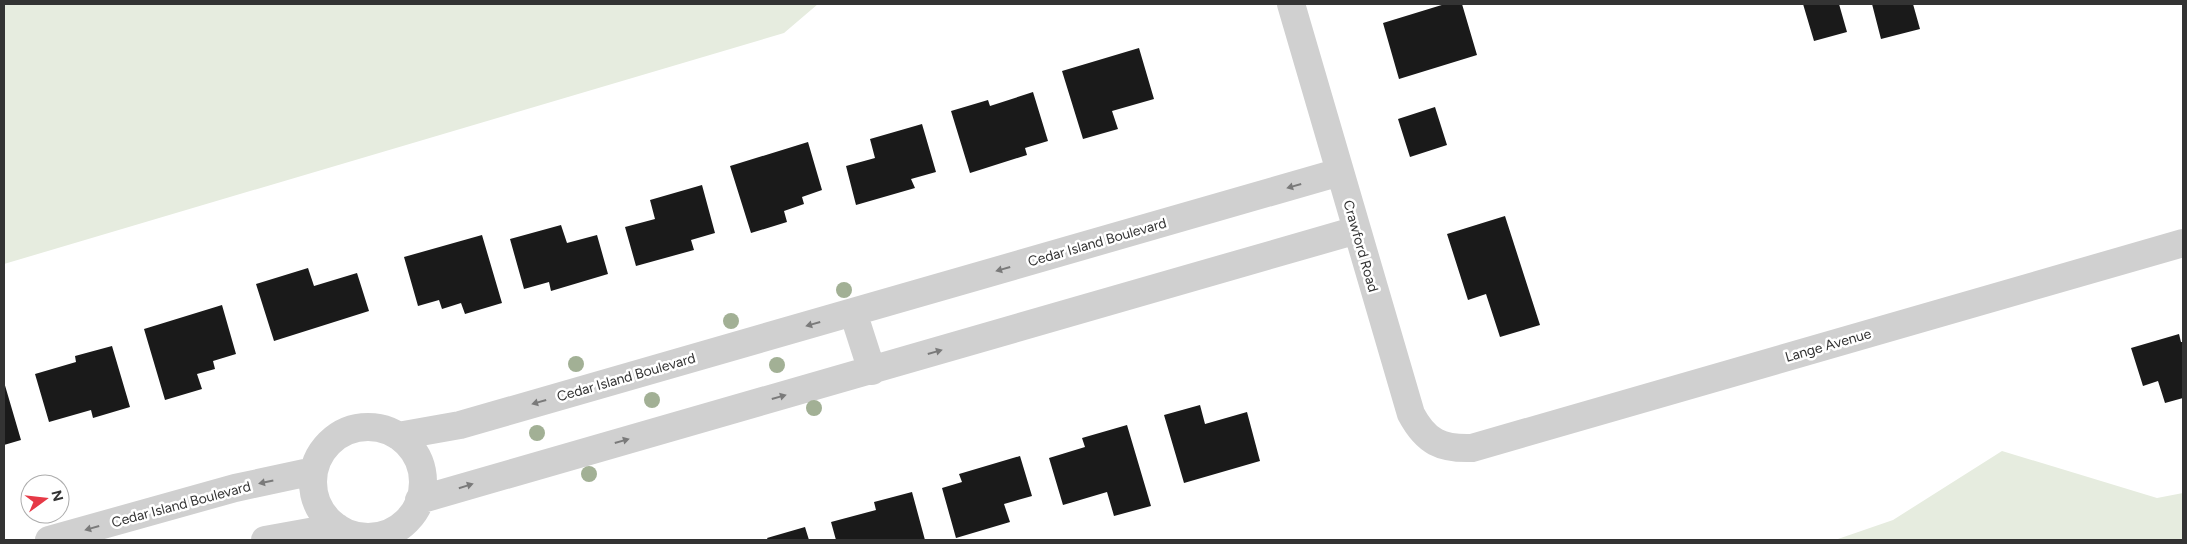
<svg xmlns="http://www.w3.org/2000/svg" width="2187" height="544" viewBox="0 0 2187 544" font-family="Figtree,sans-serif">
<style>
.green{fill:#e6ecdf}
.building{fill:#1a1a1a}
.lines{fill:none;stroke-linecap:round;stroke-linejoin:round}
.street{stroke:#d0d0d0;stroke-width:28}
.tree{fill:#a2b095}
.oneway{fill:#7a7a7a}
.labels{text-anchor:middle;stroke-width:5;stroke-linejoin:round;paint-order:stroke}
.street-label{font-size:14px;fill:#333;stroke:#fff}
</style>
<rect width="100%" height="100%" fill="#fff"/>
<!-- green -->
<path class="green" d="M4,4H818L784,33L4,264Z
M2002,451L2157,498L2183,493V540H1835L1893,520Z"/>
<!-- building -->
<path class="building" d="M1445,4H1462L1477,55L1399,79L1383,23Z
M1803,4H1839L1847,32L1814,41Z
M1872,4H1913L1920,29L1881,39Z
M1139,48L1154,99L1112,111L1118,129L1083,139L1062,71Z
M1033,92L1048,141L1025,148L1027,155L970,173L951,111L988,100L990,106Z
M1435,107L1447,145L1410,157L1398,119Z
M922,124L936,172L911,179L915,188L856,205L846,166L875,158L870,139Z
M808,142L822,190L802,197L804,204L784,211L787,222L751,233L730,166Z
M702,185L715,233L691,240L694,250L636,266L625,227L655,219L650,200Z
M1505,216L1540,325L1500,337L1486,294L1468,300L1447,234Z
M561,225L567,243L597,235L608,274L551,291L549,282L524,289L510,239Z
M482,235L502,303L465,314L461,303L442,309L439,300L418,306L404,257Z
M308,268L314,286L357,273L369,311L274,341L256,284Z
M222,305L236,354L213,361L215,369L197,374L202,389L165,400L144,329Z
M2179,334L2181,342H2183V398L2165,403L2158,381L2143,386L2131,348Z
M112,346L130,407L93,418L91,410L49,422L35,374L76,362L75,356Z
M4,382L21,440L4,445Z
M1200,405L1205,424L1247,412L1260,461L1184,483L1164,415Z
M1127,425L1151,506L1114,516L1107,492L1063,505L1049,458L1085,447L1082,438Z
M1020,456L1032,496L1004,504L1010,522L956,538L942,488L962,482L959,474Z
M912,492L925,540H836L831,522L876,510L874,502Z
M805,527L809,540H768L767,538Z"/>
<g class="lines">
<!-- street -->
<path class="street" d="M1291,4L1411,414C1426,442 1441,449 1472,448L2183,243
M853,312L872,371
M313 482a55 55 0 1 1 110 0a55 55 0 1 1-110 0Z
M398,436L460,425L1340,172
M419,500L1357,230
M49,540L235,488L314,471
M265,540L337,527"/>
</g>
<!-- trees -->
<g class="tree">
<circle cx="844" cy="290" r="8"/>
<circle cx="731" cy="321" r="8"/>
<circle cx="576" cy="364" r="8"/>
<circle cx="777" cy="365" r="8"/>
<circle cx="652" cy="400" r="8"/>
<circle cx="814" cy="408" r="8"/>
<circle cx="537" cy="433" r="8"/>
<circle cx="589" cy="474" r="8"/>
</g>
<!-- one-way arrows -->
<defs><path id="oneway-solid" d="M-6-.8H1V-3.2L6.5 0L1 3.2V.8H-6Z" transform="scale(1.25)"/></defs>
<g class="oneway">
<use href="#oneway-solid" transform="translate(1294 186) rotate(164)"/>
<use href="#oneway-solid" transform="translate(1003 269) rotate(164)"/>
<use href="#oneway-solid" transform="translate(813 324) rotate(164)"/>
<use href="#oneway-solid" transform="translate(935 352) rotate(-16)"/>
<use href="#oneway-solid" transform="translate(779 397) rotate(-16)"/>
<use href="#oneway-solid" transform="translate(539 402) rotate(164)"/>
<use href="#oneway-solid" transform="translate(622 441) rotate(-16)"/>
<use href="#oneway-solid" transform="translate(266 482) rotate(168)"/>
<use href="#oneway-solid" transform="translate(466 486) rotate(-17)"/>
<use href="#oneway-solid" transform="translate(92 528) rotate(164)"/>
</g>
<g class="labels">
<!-- street labels -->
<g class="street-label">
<text transform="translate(1097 242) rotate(-16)" y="5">Cedar Island Boulevard</text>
<text transform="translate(1361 246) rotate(74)" y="5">Crawford Road</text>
<text transform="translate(1828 345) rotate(-16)" y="5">Lange Avenue</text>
<text transform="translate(626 377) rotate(-16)" y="5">Cedar Island Boulevard</text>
<text transform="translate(181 504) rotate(-15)" y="5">Cedar Island Boulevard</text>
</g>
</g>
<!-- border -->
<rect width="2187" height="544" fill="none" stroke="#333333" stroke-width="10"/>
<!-- north arrow -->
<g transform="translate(45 499) rotate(75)"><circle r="24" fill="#ffffff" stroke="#adadad"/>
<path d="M0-4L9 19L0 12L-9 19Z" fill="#e63946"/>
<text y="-8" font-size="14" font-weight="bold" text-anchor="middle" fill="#333333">N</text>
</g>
</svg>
